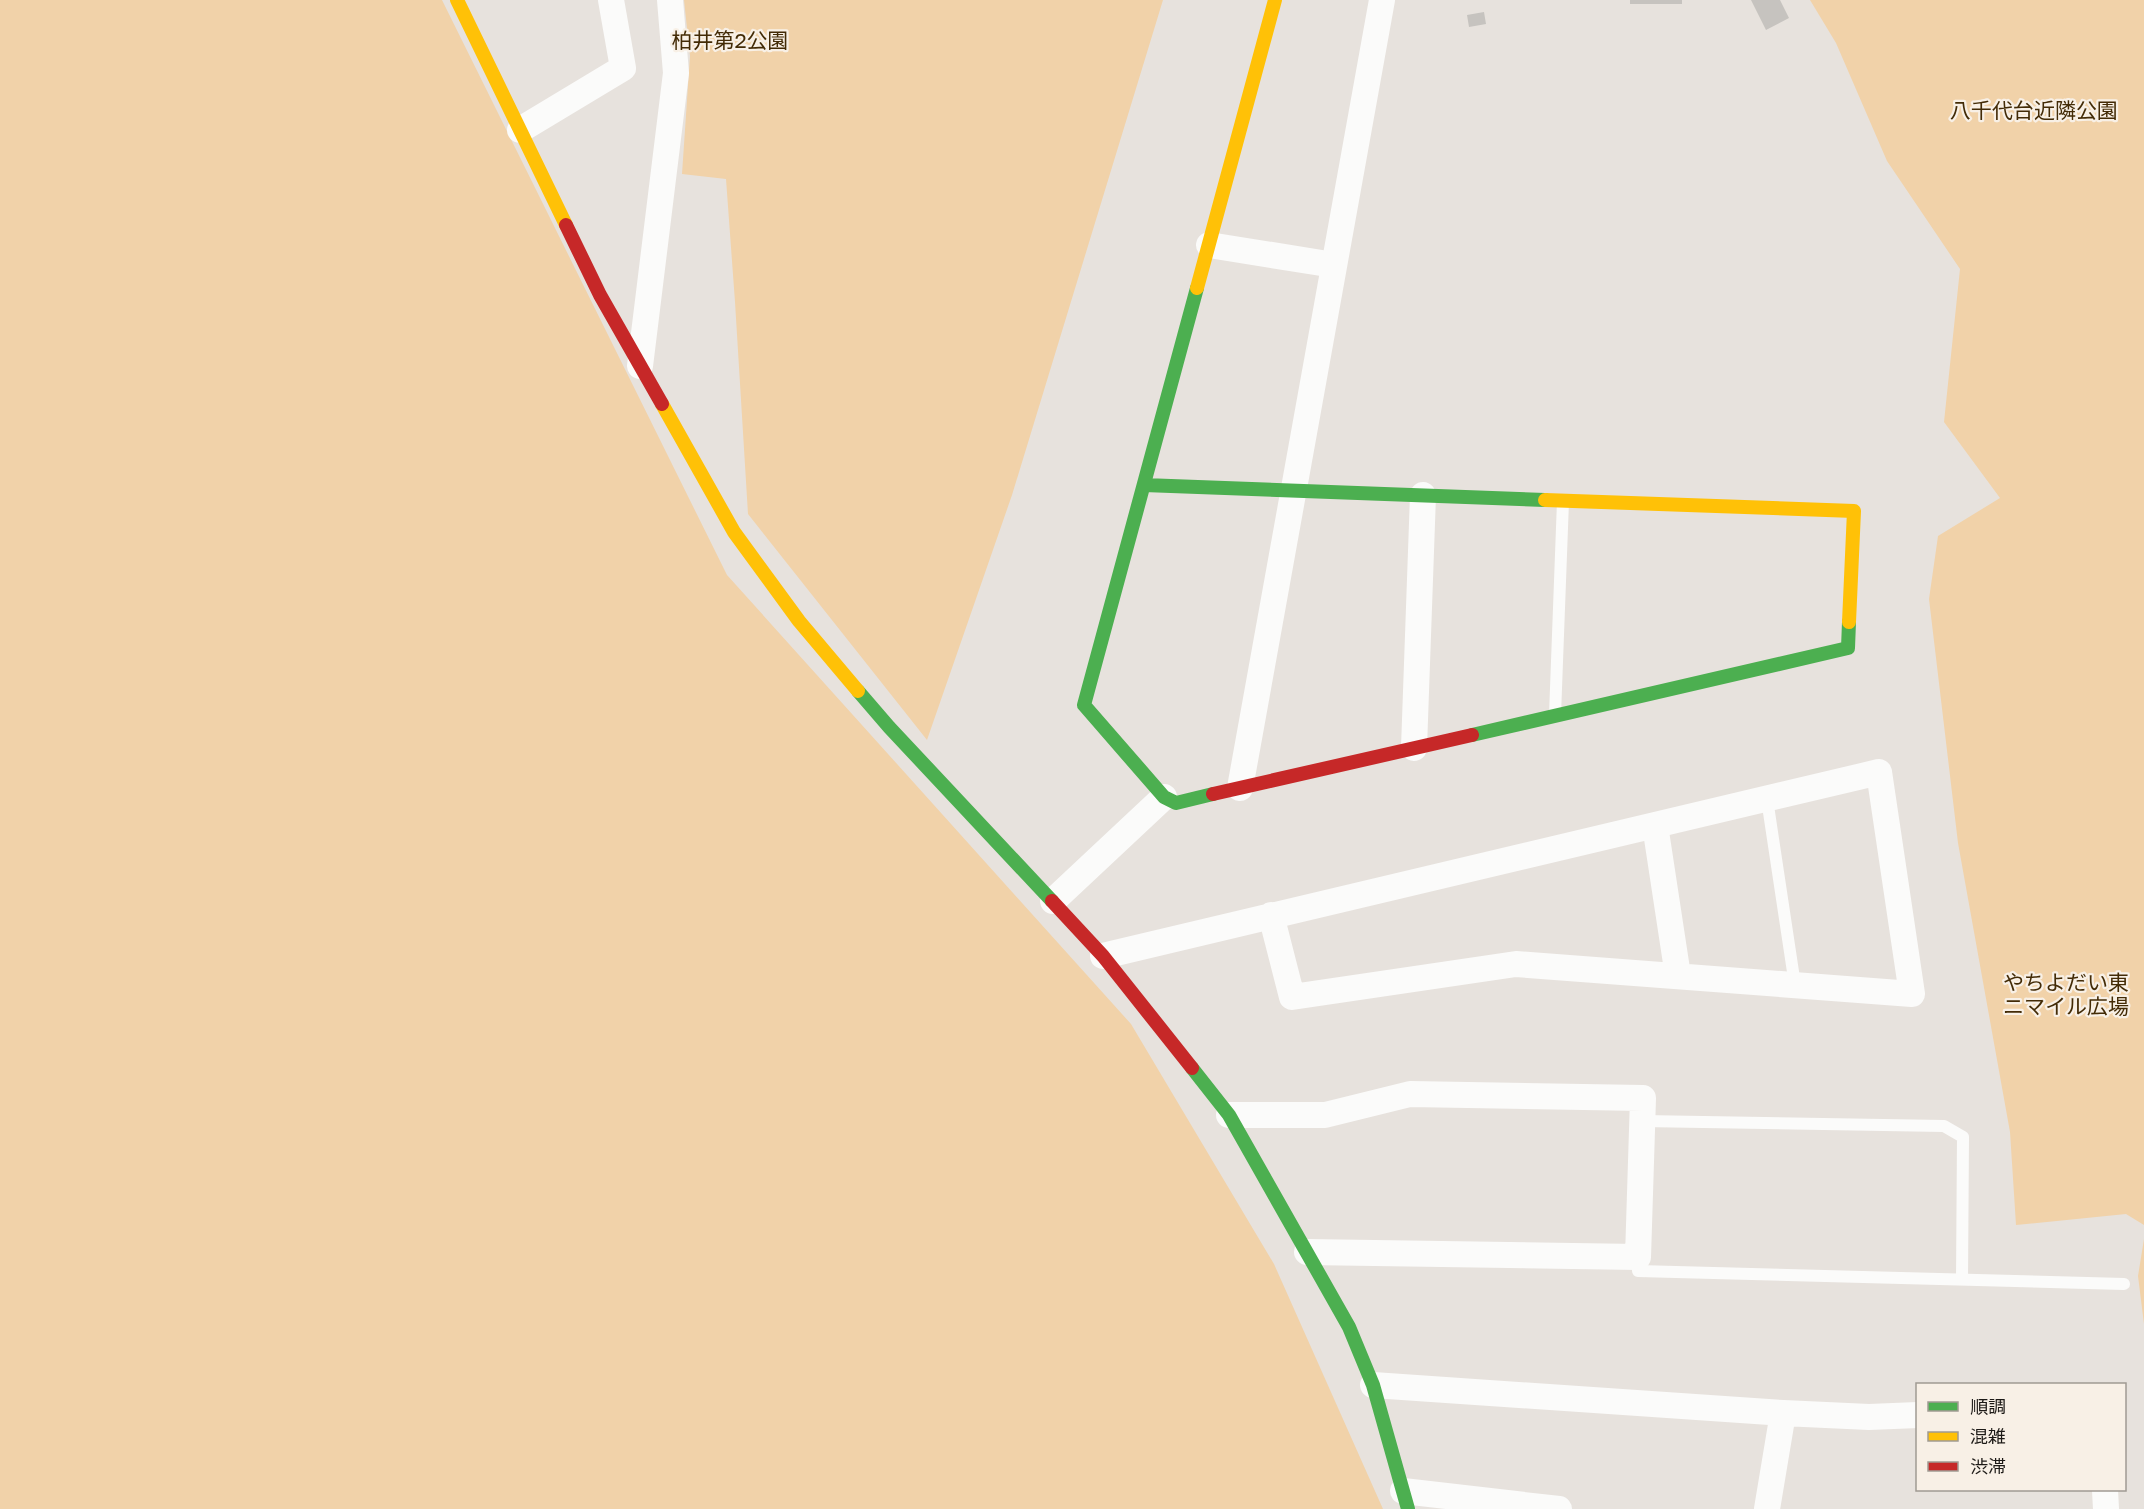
<svg xmlns="http://www.w3.org/2000/svg" width="2144" height="1509" viewBox="0 0 2144 1509" font-family="'Golos Text','Noto Sans JP',sans-serif">
<style>
.green{fill:#f1d2a9}
.building{fill:#c6c3bf}
.lines{fill:none;stroke-linecap:round;stroke-linejoin:round}
.lane{stroke:#fbfbfa;stroke-width:12}
.street{stroke:#fbfbfa;stroke-width:26}
.fast{stroke:#4caf50;stroke-width:14}
.slow{stroke:#ffc107;stroke-width:14}
.jam{stroke:#c62828;stroke-width:14}
.labels{text-anchor:middle;stroke-width:4.5;stroke-linejoin:round;paint-order:stroke}
.park-label{font-size:21px;fill:#432b06;stroke:#f8f0e6}
</style>
<rect width="100%" height="100%" fill="#e7e2dd"/>
<!-- green -->
<path class="green" d="M0,0H442L727,575L1131,1024L1274,1264L1383,1509H0Z
M684,0H1163L1012,495L927,740L748,514L735,302L726,179L682,174L690,56Z
M1810,0H2144V1225L2126,1214L2016,1225L2010,1132L1958,843L1929,599L1938,536L2000,498L1944,422L1960,269L1887,161L1836,43Z
M2144,1239V1324L2138,1276Z"/>
<!-- building -->
<path class="building" d="M1630,0H1682V4H1630Z
M1751,0H1780L1789,18L1766,30Z
M1484,12L1486,24L1469,27L1467,15Z"/>
<g class="lines">
<!-- lane -->
<path class="lane" d="M1555,715L1563,501
M1767,799L1795,985
M1642,1121L1944,1126L1963,1137L1962,1279
M1638,1257V1271L2124,1284"/>
<!-- street -->
<path class="street" d="M520,130L623,68L611,0
M1209,245L1334,265
M640,366L676,73L670,0
M1414,748L1423,495
M1240,788L1382,0
M1655,825L1678,976
M1053,901L1164,797
M1103,956L1879,772L1912,994L1516,964L1292,997L1271,915
M1229,1115H1325L1410,1094L1643,1098L1638,1257L1307,1252
M1373,1385L1783,1413L1869,1417L1918,1415
M2105,1490L2106,1509
M1403,1491L1559,1509
M1767,1509L1783,1413"/>
<!-- fast -->
<path class="fast" d="M1197,288L1084,705L1164,797L1176,803L1213,794
M1144,485L1545,500
M858,691L889,727L1052,901
M1472,735L1848,648L1849,622
M1192,1068L1229,1115L1349,1327L1373,1385L1408,1509"/>
<!-- slow -->
<path class="slow" d="M457,0L566,225
M1197,288L1275,0
M662,404L734,532L799,621L858,691
M1545,500L1854,511L1849,622"/>
<!-- jam -->
<path class="jam" d="M566,225L600,295L662,404
M1213,794L1472,735
M1052,901L1103,956L1192,1068"/>
</g>
<g class="labels">
<!-- park labels -->
<g class="park-label">
<text x="730" y="48">柏井第2公園</text>
<text x="2034" y="118">八千代台近隣公園</text>
<text x="2066" y="990">やちよだい東<tspan x="2066" dy="24">ニマイル広場</tspan></text>
</g>
</g>
<!-- legend -->
<rect x="1916" y="1383" width="210" height="108" fill="#f8f0e6" stroke="#a09a93" stroke-width="1.5"/>
<rect x="1928" y="1402" width="30" height="9" fill="#4caf50" stroke="#a09a93" stroke-width="1.5"/>
<text x="1970" y="1413" font-size="18" fill="#1d1a17">順調</text>
<rect x="1928" y="1432" width="30" height="9" fill="#ffc107" stroke="#a09a93" stroke-width="1.5"/>
<text x="1970" y="1443" font-size="18" fill="#1d1a17">混雑</text>
<rect x="1928" y="1462" width="30" height="9" fill="#c62828" stroke="#a09a93" stroke-width="1.5"/>
<text x="1970" y="1473" font-size="18" fill="#1d1a17">渋滞</text>
</svg>
